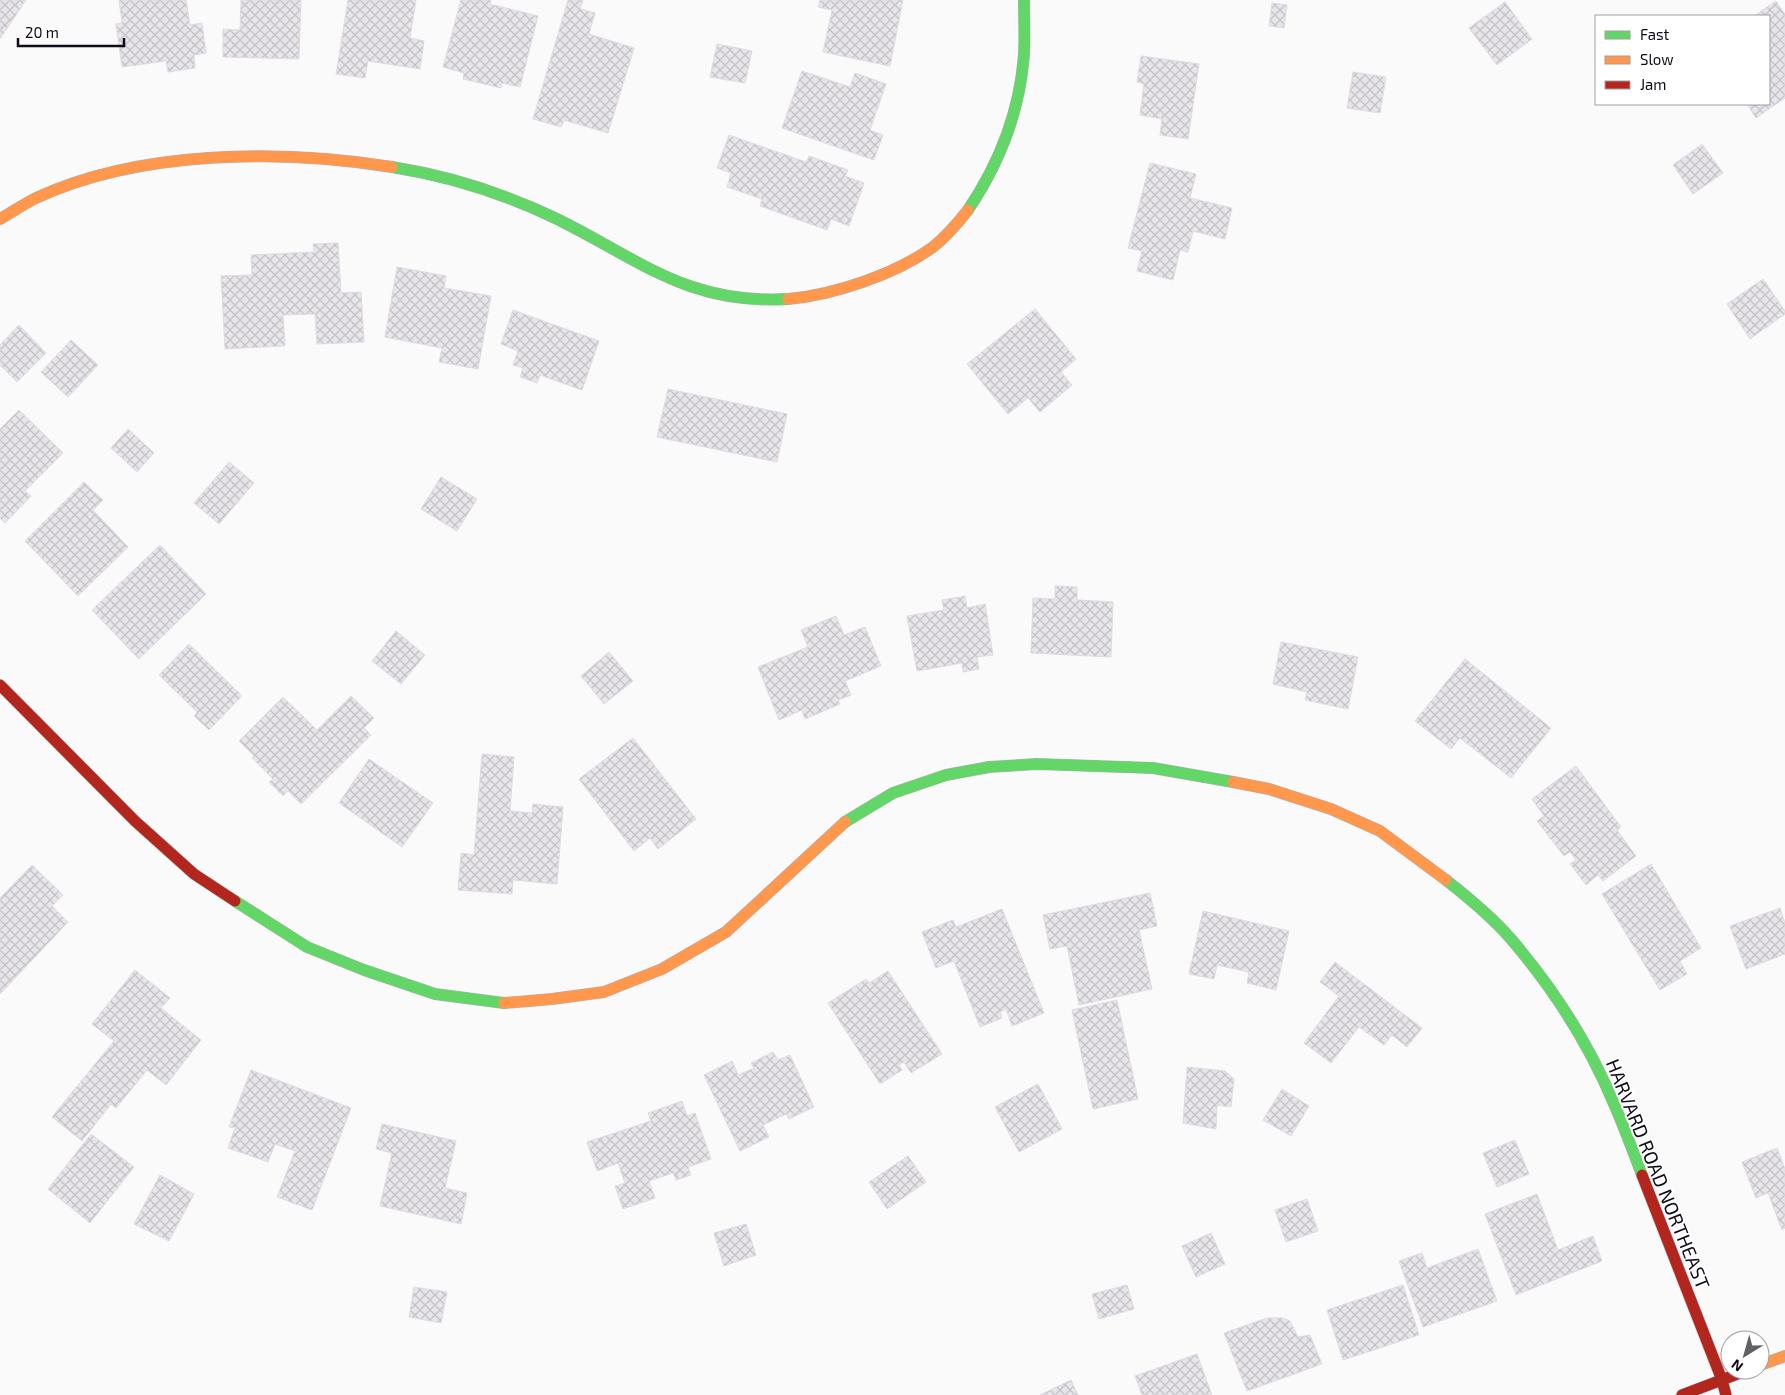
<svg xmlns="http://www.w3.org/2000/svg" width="1785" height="1395" viewBox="0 0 1785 1395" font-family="'Exo 2',sans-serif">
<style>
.building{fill:url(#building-cross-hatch);stroke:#dedce2}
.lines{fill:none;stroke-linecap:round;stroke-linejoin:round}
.fast-casing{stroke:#b2b0b6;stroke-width:12}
.slow-casing{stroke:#b2b0b6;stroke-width:12}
.jam-casing{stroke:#b2b0b6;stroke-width:12}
.fast{stroke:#63d668;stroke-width:11}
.slow{stroke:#ff974d;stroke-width:11}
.jam{stroke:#b3261e;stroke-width:11}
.labels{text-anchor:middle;stroke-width:4;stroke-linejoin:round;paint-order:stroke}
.street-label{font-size:19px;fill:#100b16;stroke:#fff}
</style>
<defs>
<pattern id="building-cross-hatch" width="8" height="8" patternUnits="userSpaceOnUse" patternTransform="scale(1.25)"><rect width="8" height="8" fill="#e7e4ea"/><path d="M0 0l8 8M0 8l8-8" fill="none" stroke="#c5c2c8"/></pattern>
</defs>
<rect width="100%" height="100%" fill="#fafafa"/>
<!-- building -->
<path class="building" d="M0,0H26L0,39Z
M119,0H186L190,25L202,23L206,53L194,55L195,68L168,72L166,61L122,67L116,24L122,23Z
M241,0H301L299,59L223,57V29L240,30Z
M348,0H416L410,38L424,41L420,69L368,61L365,78L336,74Z
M461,0H491L490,4L538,16L520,87L502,83L501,88L463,79L464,73L443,67Z
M568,0H583L580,9L595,13L589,34L634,48L608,133L564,120L561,127L533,119Z
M820,0H903L890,66L823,52L832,10L818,7Z
M1776,1L1785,14V98L1756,118L1747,104H1769V16H1754Z
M1505,2L1532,39L1497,65L1469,28Z
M1272,3L1287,5L1284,28L1269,26Z
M717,44L752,51L745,83L710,77Z
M1141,56L1199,64L1188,139L1160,135L1162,119L1140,115L1144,84L1137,82Z
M802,71L850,87L855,73L886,84L870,130L883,135L874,160L782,128Z
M1353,72L1386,77L1380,113L1347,108Z
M729,135L806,162L809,156L848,170L845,176L864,183L849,226L831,219L827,230L760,206L762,199L727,187L731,173L717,168Z
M1702,144L1723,173L1693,194L1673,165Z
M1150,163L1196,174L1190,198L1232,208L1225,239L1193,231L1188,252L1180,250L1173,280L1137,271L1142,251L1128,248Z
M338,243L341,293L361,292L364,342L317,344L315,314L283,315L285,346L225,349L221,276L252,275L251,255L314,252L313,244Z
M397,267L446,276L444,288L491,296L478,369L439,362L442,348L385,337Z
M1763,279L1785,311V314L1750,339L1727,304Z
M1035,309L1076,359L1061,372L1072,385L1040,412L1028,398L1008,414L967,364Z
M513,310L599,341L582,390L540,375L537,383L520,377L523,368L513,365L518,351L501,344Z
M19,325L46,353L17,382L0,365V345Z
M71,340L98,365L68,397L41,372Z
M668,389L787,414L777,462L657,437Z
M19,410L63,453L25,491L31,496L5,523L0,518V429Z
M128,429L154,453L137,472L111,448Z
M229,462L254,483L219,524L194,503Z
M441,477L477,499L457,531L421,509Z
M84,482L103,500L93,510L128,547L78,596L25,541Z
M160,545L206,594L139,659L92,610Z
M1055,586L1077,587V600L1113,602L1111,657L1031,653L1033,598L1055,599Z
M965,596L967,608L985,604L993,655L977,657L979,669L963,672L962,663L917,671L907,616L944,610L942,600Z
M836,616L844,635L865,627L881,666L845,681L851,695L838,700L840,704L805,719L802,710L779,720L758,667L808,647L801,630Z
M396,631L425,655L401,684L372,661Z
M1281,642L1358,657L1348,709L1305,700L1307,692L1273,684Z
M189,644L242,696L209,730L194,716L197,712L159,675Z
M609,652L633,681L604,704L581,676Z
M1465,659L1551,728L1511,778L1460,738L1451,749L1415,721Z
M351,696L374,718L364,728L371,735L301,804L288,791L283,796L269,782L273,779L252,758L254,756L239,741L283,697L317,730Z
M633,738L696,819L658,849L650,838L634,851L579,779Z
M482,754L514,757L510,811L532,813L533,804L563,807L557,884L513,880L512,894L458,890L461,853L474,855Z
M369,759L433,803L402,847L339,803Z
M1576,766L1621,827L1617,830L1636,856L1603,881L1598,875L1586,885L1570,864L1576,860L1570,852L1564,856L1537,821L1544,816L1532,799Z
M1651,864L1701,948L1680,961L1687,974L1660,990L1602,894Z
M32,865L63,895L52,906L68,922L0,994V898Z
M1150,893L1157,926L1139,930L1152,989L1079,1005L1067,946L1050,949L1043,915Z
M1780,908L1785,923V954L1746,969L1730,926Z
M1002,909L1044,1013L1012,1026L1006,1009L1000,1012L1002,1018L980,1027L954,961L936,968L922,932L953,920L956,927Z
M1203,911L1289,931L1276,990L1247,983L1249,972L1217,965L1214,979L1189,974Z
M1335,962L1422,1028L1407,1047L1392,1035L1384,1045L1359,1027L1331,1063L1304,1043L1339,996L1320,982Z
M135,970L170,998L161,1008L201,1040L166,1085L147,1070L116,1108L111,1104L82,1141L52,1117L114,1041L92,1024Z
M888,971L942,1054L911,1073L904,1062L899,1065L902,1070L880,1084L828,1003L866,979L869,983Z
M1117,1000L1138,1099L1093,1109L1072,1010Z
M773,1052L778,1060L790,1055L814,1107L789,1119L786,1114L763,1125L769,1137L740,1151L704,1075L732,1061L738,1075L754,1068L751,1063Z
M1187,1067L1225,1071L1234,1079L1231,1107L1217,1105L1216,1129L1183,1123Z
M251,1070L351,1108L312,1210L277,1197L295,1151L275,1144L268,1162L228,1148L235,1128L229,1127Z
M1038,1084L1062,1129L1019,1152L995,1107Z
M1282,1089L1309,1106L1291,1136L1263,1120Z
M682,1101L687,1116L695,1113L711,1159L688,1167L691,1175L676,1180L673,1173L649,1181L655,1198L623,1209L615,1186L625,1183L618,1163L597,1171L587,1142L651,1121L648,1113Z
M382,1124L456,1141L445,1188L467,1193L461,1224L380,1206L392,1153L376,1149Z
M91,1134L134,1167L90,1223L48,1189Z
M1515,1140L1529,1174L1497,1187L1483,1153Z
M1777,1148L1785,1169V1228L1782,1230L1768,1193L1756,1198L1742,1162Z
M908,1156L926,1182L887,1209L869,1182Z
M160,1175L194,1194L169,1241L134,1224Z
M1537,1194L1558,1250L1593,1236L1602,1261L1516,1295L1485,1214Z
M1307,1199L1318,1231L1286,1242L1275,1210Z
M746,1224L756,1255L724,1266L714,1233Z
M1211,1233L1225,1264L1196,1277L1182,1246Z
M1478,1249L1497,1301L1423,1327L1399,1261L1422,1253L1427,1268Z
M1127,1285L1134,1309L1099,1319L1092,1294Z
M1403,1285L1419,1335L1343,1360L1327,1310Z
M414,1287L447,1292L441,1323L409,1317Z
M1267,1318H1283L1290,1321L1298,1337L1310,1335L1322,1364L1247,1391L1224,1333Z
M1197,1354L1212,1395H1142L1135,1376Z
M1071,1380L1078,1395H1040Z"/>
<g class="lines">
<defs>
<path id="fast" d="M392,167C449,176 503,193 555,218C639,259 687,305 788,299
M968,210C999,164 1020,110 1024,54C1025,36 1024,18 1024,0
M845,822L893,793L946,775L989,767L1037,764L1153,768L1233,782
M1446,880C1469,898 1492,917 1511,939C1553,988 1589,1044 1614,1104C1624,1127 1633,1151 1642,1175
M235,901L307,947L364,970L435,994L504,1003"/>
<path id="slow" d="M0,219C12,212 24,204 36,198C139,150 282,149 392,167
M788,299C834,295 896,274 933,247C947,236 957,224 968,210
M1233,782L1269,789L1331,809L1380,831L1446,880
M504,1003L552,999L604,992L662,969L726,932L845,822
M1760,1365L1785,1356"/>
<path id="jam" d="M0,685L135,821L194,874L235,901
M1642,1175L1722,1380L1726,1395
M1682,1395L1748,1370"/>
</defs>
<!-- fast casing -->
<use href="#fast" class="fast-casing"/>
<!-- slow casing -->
<use href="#slow" class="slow-casing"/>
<!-- jam casing -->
<use href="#jam" class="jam-casing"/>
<!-- fast -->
<use href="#fast" class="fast"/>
<!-- slow -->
<use href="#slow" class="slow"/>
<!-- jam -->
<use href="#jam" class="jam"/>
</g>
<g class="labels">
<!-- street labels -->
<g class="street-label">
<text transform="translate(1658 1174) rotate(68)" y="7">HARVARD ROAD NORTHEAST</text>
</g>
</g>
<!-- legend -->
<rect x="1595" y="15" width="175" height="90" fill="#ffffff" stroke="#9f9da2"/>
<rect x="1605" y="31" width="25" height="8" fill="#63d668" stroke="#9f9da2"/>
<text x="1640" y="40" font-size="15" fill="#100b16">Fast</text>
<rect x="1605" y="56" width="25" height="8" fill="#ff974d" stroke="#9f9da2"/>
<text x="1640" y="65" font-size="15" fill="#100b16">Slow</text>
<rect x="1605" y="81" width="25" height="8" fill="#b3261e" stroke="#9f9da2"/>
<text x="1640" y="90" font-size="15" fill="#100b16">Jam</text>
<!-- north arrow -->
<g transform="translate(1745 1355) rotate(217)"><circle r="24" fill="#ffffff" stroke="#9f9da2"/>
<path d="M0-4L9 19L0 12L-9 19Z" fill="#625f66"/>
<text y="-8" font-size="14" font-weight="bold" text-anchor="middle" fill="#100b16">N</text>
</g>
<!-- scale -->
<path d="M18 38v8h106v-8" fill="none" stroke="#100b16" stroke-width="2.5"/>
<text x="25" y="38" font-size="15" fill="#100b16" stroke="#ffffff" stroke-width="4" paint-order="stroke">20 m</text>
</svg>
